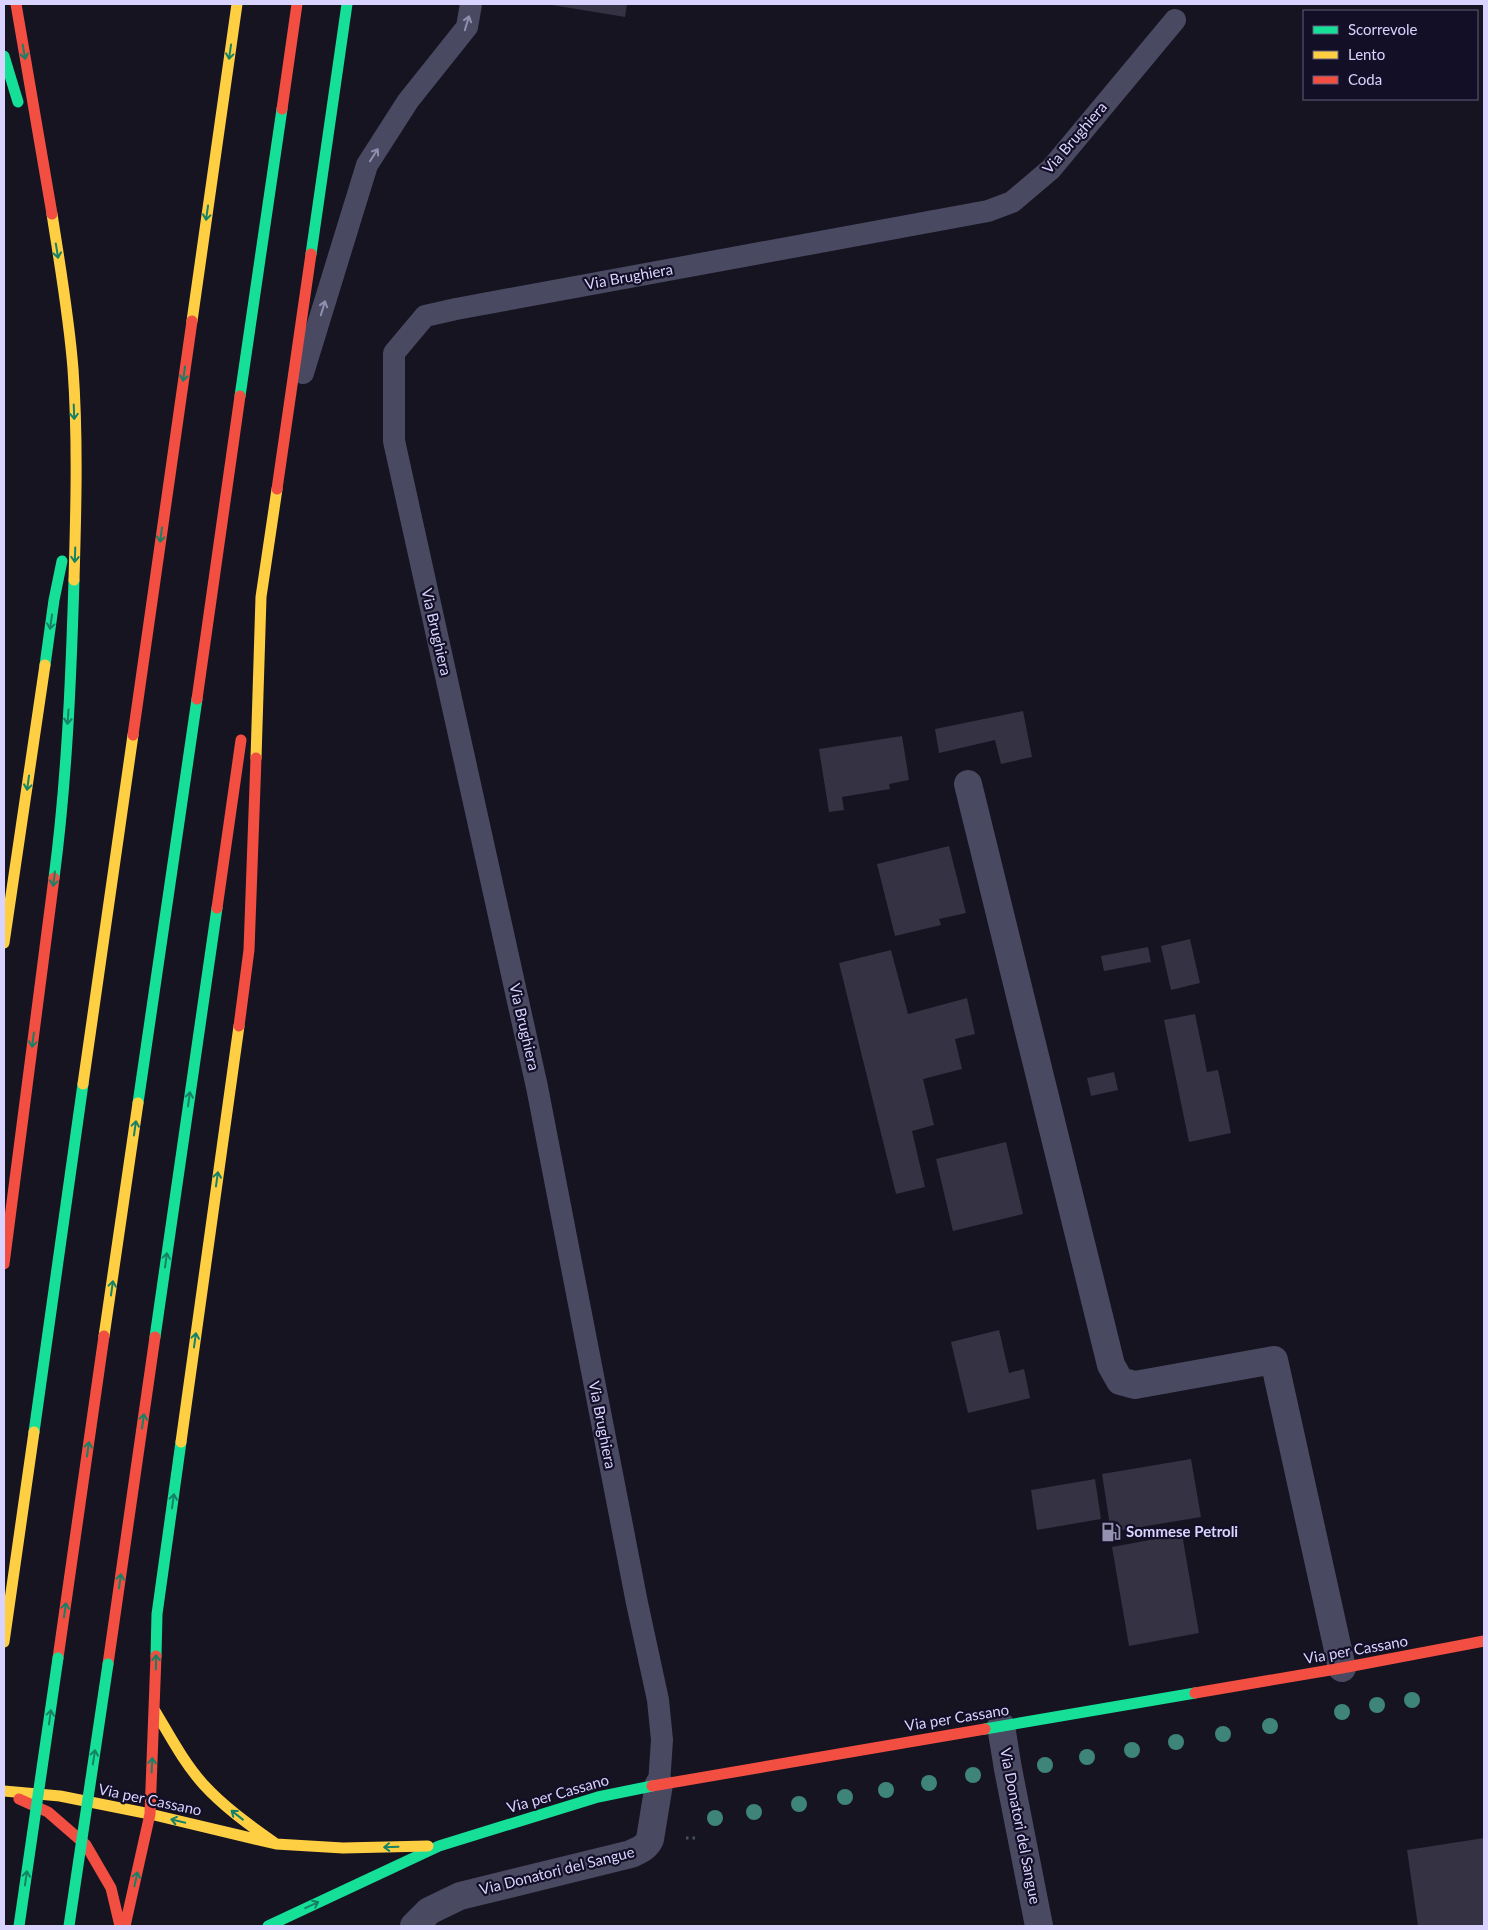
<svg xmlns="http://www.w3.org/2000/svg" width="1488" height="1930" viewBox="0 0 1488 1930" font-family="Lato,sans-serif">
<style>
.building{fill:#343243}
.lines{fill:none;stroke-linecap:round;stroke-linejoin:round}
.path{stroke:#44505f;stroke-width:3;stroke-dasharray:2.5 4;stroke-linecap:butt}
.lane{stroke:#4a4962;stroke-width:22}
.street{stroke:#4a4962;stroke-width:28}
.fast{stroke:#16e098;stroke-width:11}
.slow{stroke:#ffcf43;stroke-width:11}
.jam{stroke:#f24e42;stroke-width:11}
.fast-bridge{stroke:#16e098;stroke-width:11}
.tree{fill:#3e8478}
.oneway{stroke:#928eb0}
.oneway2{stroke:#158265}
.labels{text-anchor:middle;stroke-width:4.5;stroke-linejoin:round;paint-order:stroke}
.street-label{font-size:15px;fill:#d9d4ff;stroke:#130f26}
.poi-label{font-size:15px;font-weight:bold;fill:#d9d4ff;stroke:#130f26;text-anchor:start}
</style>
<rect width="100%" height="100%" fill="#161421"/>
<!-- building -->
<path class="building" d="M546,4H627L625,17Z
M1023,711L1032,757L1001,764L995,740L939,753L935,729Z
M902,736L909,780L889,784L890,789L842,797L844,810L829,812L819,749Z
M949,846L966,913L939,919L941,925L895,936L877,864Z
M1190,939L1200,983L1171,990L1161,946Z
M1148,947L1151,962L1104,971L1101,956Z
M891,950L908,1014L967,998L975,1034L955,1039L962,1069L923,1079L934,1125L912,1131L925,1187L896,1194L839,963Z
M1195,1014L1207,1072L1218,1070L1231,1133L1189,1142L1164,1020Z
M1114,1072L1118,1090L1091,1096L1087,1078Z
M1006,1142L1023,1214L953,1231L936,1159Z
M999,1330L1009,1373L1024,1369L1030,1398L968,1413L951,1342Z
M1191,1459L1201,1517L1111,1532L1102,1474Z
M1095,1479L1101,1519L1037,1530L1031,1490Z
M1182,1534L1199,1633L1129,1646L1112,1547Z
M1484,1838V1926H1418L1407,1850Z"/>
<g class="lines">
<!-- path -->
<path class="path" d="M686,1838H695"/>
<!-- lane -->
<path class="lane" d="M303,373L367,165L408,101L467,27L471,4
M659,1784L662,1740L658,1700L637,1603L537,1087L394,441V353L425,316L456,309L988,211L1012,202L1051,169L1175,20"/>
<!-- street -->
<path class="street" d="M968,784L1111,1365L1120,1381L1135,1385L1274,1360L1342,1668
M1001,1726L1008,1769L1039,1926
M414,1926L429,1911L460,1896L631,1854C639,1850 646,1848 650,1839L659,1784"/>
<!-- fast -->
<path class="fast" d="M4,56L18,102
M311,254L347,4
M240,396L282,109
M45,665L54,600L62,561
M54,878C67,779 71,679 74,580
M138,1103L197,699
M155,1337L217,908
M34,1432L83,1084
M156,1656L157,1614L181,1442
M985,1729L1195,1693
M268,1926L439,1846L598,1797L652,1786"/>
<!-- slow -->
<path class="slow" d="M52,214C60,266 69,317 73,369C78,439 76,510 74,580
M192,321L237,4
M256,758L261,597L277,489
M4,943L45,665
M83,1084L133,735
M104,1336L138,1103
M181,1442L239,1026
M4,1642L34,1432
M155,1711C170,1736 184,1763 204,1785C225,1808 251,1826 276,1844
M4,1791L60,1796L150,1814L276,1844L343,1848L428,1846"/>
<!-- jam -->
<path class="jam" d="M16,4L52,214
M282,109L297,4
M277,489L311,254
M197,699L240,396
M133,735L192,321
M217,908L241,740
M239,1026L249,950L256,758
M4,1264L54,878
M58,1658L104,1336
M108,1664L155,1337
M1195,1693L1342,1668L1484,1641
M652,1786L985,1729
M19,1799L48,1812L86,1845L111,1888L120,1926
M125,1926L150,1814L156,1656"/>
<!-- fast-bridge -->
<path class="fast-bridge" d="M19,1926L58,1658
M69,1926L108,1664"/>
</g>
<!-- trees -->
<g class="tree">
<circle cx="1412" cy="1700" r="8"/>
<circle cx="1377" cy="1705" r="8"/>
<circle cx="1342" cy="1712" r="8"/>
<circle cx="1270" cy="1726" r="8"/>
<circle cx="1223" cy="1734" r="8"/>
<circle cx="1176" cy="1742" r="8"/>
<circle cx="1132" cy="1750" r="8"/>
<circle cx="1087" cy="1757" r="8"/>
<circle cx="1045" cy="1765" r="8"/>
<circle cx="973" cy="1775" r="8"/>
<circle cx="929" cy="1783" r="8"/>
<circle cx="886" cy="1790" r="8"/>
<circle cx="845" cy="1797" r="8"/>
<circle cx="799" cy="1804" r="8"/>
<circle cx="754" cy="1812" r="8"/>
<circle cx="715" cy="1818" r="8"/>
</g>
<!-- one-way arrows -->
<defs><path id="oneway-shaft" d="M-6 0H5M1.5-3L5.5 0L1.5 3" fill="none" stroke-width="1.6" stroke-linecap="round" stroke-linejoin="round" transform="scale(1.25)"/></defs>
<g class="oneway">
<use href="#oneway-shaft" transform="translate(467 23) rotate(-73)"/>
<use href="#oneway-shaft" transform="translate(374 155) rotate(-57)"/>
<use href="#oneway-shaft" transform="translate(323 308) rotate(-73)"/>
</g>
<g class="oneway2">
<use href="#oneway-shaft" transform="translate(24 52) rotate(80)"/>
<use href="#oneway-shaft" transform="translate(230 52) rotate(98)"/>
<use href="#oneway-shaft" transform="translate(207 213) rotate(98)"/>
<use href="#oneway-shaft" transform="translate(57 251) rotate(81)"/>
<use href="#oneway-shaft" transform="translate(184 374) rotate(98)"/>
<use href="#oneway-shaft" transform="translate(74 412) rotate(88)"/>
<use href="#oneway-shaft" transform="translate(161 535) rotate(98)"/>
<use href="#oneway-shaft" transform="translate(75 555) rotate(92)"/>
<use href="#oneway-shaft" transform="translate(51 622) rotate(98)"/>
<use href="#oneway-shaft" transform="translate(68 717) rotate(94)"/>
<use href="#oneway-shaft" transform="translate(28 783) rotate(98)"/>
<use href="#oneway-shaft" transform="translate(54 879) rotate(97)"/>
<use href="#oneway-shaft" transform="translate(33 1040) rotate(97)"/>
<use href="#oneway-shaft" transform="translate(189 1099) rotate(-82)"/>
<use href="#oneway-shaft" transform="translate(135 1128) rotate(-82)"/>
<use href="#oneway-shaft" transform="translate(217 1179) rotate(-82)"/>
<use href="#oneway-shaft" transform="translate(166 1260) rotate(-82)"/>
<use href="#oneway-shaft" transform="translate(112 1288) rotate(-82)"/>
<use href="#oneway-shaft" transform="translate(195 1340) rotate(-82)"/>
<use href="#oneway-shaft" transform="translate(143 1421) rotate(-82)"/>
<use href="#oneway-shaft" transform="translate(88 1449) rotate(-82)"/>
<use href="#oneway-shaft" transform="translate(173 1501) rotate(-82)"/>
<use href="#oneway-shaft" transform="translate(120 1581) rotate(-82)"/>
<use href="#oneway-shaft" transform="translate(65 1610) rotate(-82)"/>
<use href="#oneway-shaft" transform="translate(156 1662) rotate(-89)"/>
<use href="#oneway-shaft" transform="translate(50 1717) rotate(-82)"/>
<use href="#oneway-shaft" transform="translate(94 1757) rotate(-81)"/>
<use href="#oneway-shaft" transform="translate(152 1765) rotate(-87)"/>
<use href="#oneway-shaft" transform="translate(237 1815) rotate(-142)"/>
<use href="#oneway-shaft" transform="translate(178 1821) rotate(-167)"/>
<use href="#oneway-shaft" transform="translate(391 1847) rotate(178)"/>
<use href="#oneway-shaft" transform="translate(26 1878) rotate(-82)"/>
<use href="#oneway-shaft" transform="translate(136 1879) rotate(-77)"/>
<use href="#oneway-shaft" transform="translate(312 1905) rotate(-25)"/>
</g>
<!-- icons -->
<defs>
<symbol id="fuel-bare" viewBox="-9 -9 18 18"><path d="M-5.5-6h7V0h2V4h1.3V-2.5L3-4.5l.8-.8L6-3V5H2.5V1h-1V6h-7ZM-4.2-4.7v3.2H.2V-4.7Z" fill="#9591b1" stroke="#130f26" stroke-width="2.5" paint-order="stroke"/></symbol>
</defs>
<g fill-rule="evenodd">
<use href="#fuel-bare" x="1097" y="1518" width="28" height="28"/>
</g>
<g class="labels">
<!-- street labels -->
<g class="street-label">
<text transform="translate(1075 138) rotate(-49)" y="5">Via Brughiera</text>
<text transform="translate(629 277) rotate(-10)" y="5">Via Brughiera</text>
<text transform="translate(436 632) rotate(77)" y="5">Via Brughiera</text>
<text transform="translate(524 1027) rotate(77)" y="5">Via Brughiera</text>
<text transform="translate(602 1425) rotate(79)" y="5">Via Brughiera</text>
<text transform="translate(1356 1650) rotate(-10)" y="5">Via per Cassano</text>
<text transform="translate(957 1718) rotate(-9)" y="5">Via per Cassano</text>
<text transform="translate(558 1794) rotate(-16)" y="5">Via per Cassano</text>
<text transform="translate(150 1800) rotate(12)" y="5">Via per Cassano</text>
<text transform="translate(1020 1826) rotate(79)" y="5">Via Donatori del Sangue</text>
<text transform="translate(557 1871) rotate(-14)" y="5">Via Donatori del Sangue</text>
</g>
<!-- poi labels -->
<g class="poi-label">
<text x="1126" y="1537">Sommese Petroli</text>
</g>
</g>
<!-- border -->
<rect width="1488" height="1930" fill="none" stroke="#d9d4ff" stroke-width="10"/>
<!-- legend -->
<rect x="1303" y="10" width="175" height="90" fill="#130f26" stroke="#625e7d"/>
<rect x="1313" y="26" width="25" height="8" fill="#16e098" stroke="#625e7d"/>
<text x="1348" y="35" font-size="15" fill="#d9d4ff">Scorrevole</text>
<rect x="1313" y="51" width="25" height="8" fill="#ffcf43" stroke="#625e7d"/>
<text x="1348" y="60" font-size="15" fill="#d9d4ff">Lento</text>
<rect x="1313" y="76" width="25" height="8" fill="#f24e42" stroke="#625e7d"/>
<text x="1348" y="85" font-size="15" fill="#d9d4ff">Coda</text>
</svg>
